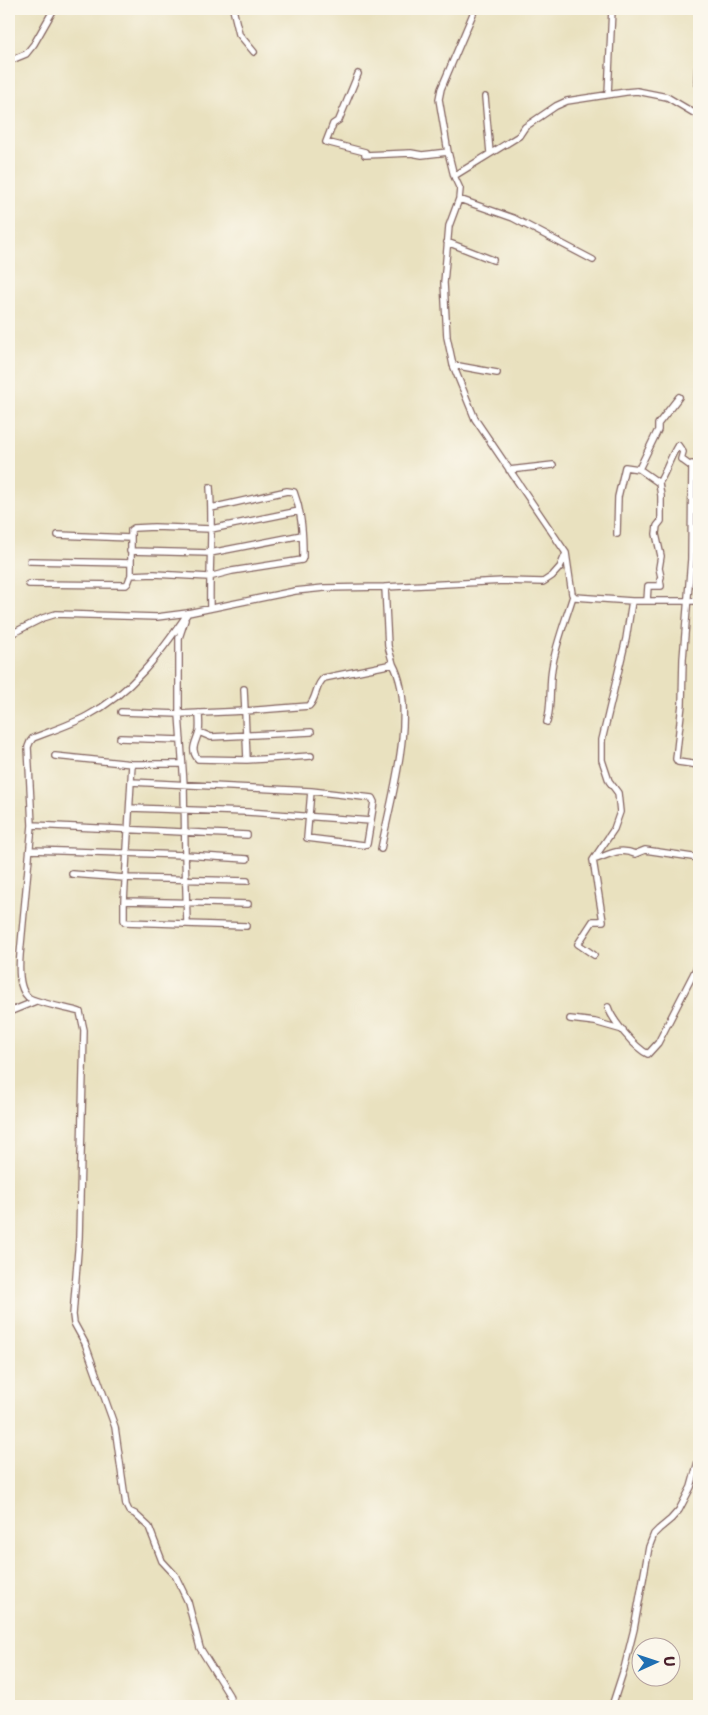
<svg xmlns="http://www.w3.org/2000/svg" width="708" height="1715" viewBox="0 0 708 1715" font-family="'Playpen Sans',sans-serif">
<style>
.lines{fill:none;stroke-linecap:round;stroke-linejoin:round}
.minor-casing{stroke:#82635f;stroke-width:8}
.minor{stroke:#fff;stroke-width:5.5}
</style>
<rect width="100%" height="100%" fill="#fbf7ec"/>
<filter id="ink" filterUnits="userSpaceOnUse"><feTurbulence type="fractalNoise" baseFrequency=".02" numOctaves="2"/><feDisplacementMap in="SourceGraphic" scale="10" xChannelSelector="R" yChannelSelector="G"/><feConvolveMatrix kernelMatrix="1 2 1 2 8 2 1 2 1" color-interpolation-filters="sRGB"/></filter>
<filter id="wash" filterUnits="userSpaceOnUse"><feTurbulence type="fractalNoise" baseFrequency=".0096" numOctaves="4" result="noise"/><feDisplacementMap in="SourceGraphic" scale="20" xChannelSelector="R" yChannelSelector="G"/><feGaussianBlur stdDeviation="1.12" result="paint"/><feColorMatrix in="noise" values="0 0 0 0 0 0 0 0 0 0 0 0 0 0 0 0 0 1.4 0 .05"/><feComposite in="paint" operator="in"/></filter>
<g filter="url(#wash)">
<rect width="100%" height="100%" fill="#e9e1bf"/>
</g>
<g filter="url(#ink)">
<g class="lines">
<defs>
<path id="minor" d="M233,9L239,34L254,52
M699,49L697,81L699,89
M9,61L26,54L34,44L54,9
M358,74L339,120L333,124L326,142L365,152V155L411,153L422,155L448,152
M608,94L612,9
M485,97L490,153
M454,176L519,136L525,127L556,106L567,101L626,92L637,91L667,97L699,116
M459,199L513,218L593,260
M447,242L493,260
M453,365L497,373
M692,464L691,559L683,659L682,704L676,759L678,762L699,765
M509,470L553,465
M659,483L639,469L658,430V424L679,397
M210,487C213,527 209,568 210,608
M211,508L287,491L294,492C302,513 303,535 303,557L302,560L232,571L209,577L154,574L131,575V530L134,528L154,527L211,529L299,511
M617,534L618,497L625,467L639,469
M58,535L130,538
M130,551L210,553L302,535
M566,553L572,594L575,597L632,601H699
M30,561L131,563
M29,584L126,585L128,583L131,575
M385,587L388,646L393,664
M647,601L648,586H661L660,580L661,577L659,568L661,556L656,534L657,526L661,521V496L659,483C667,470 670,457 678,445L683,452L681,459L692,467
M188,613C160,654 131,693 87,716C70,725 51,731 33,738L30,742L28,747L32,825L20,955C19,968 18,988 28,997C33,1002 71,1009 80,1012L84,1030L79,1238L73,1315L74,1323L85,1343L115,1427L126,1505L129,1511L135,1514L149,1527L162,1561L175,1575L188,1602L200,1648L229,1695L232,1706
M9,635L43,618L56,614L157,617L188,613L295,591L324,588L385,587L504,581L543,582L552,576L560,567L566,553L475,419L453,365L447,337L444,283L449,226L459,199L460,189L454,176L448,152L439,99L441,89L475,9
M121,712L179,714L245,711L244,689
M199,713C199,719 200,725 199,731C197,741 189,749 198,759L247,760L311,756
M547,722C552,704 549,686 552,668C556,643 566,619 573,596
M199,732L211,737L311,732
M120,738L181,740
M55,756L132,764H182
M247,760L245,711L309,706C317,698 315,685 324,678L393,664C418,711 391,798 381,849
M132,764L124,901V920L125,922L246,926
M131,782L311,791L372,798L374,802L367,844L364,845L307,838L311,791
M130,808L247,812L371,821
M32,825L247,835
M31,850L185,855L184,785L179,714V638L185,620
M593,860L614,829L620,812L618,793L609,781L602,760V740L626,639L632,601
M72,874L125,878L247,881
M124,901L248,904
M187,924L185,855L247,859
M594,955L578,944L593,921H603L593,860C609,855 619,847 635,854L645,850L699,858
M608,1007C612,1020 635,1048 648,1054L658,1043L699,963
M9,1012L36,1001
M570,1019L595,1022L623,1030
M612,1706L624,1669L634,1629L649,1547L654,1534L659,1529L671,1519L679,1510L691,1487L699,1458"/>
</defs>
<!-- minor casing -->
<use href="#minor" class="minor-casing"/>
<!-- minor -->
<use href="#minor" class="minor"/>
</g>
</g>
<!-- margin -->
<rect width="708" height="1715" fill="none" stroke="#fbf7ec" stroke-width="30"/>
<!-- north arrow -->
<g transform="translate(656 1662) rotate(87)"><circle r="24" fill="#fbf7ec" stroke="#b4a19f"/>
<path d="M0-4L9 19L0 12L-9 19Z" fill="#1f6fb2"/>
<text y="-8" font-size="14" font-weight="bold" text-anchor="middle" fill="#4a1f2b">U</text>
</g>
</svg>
